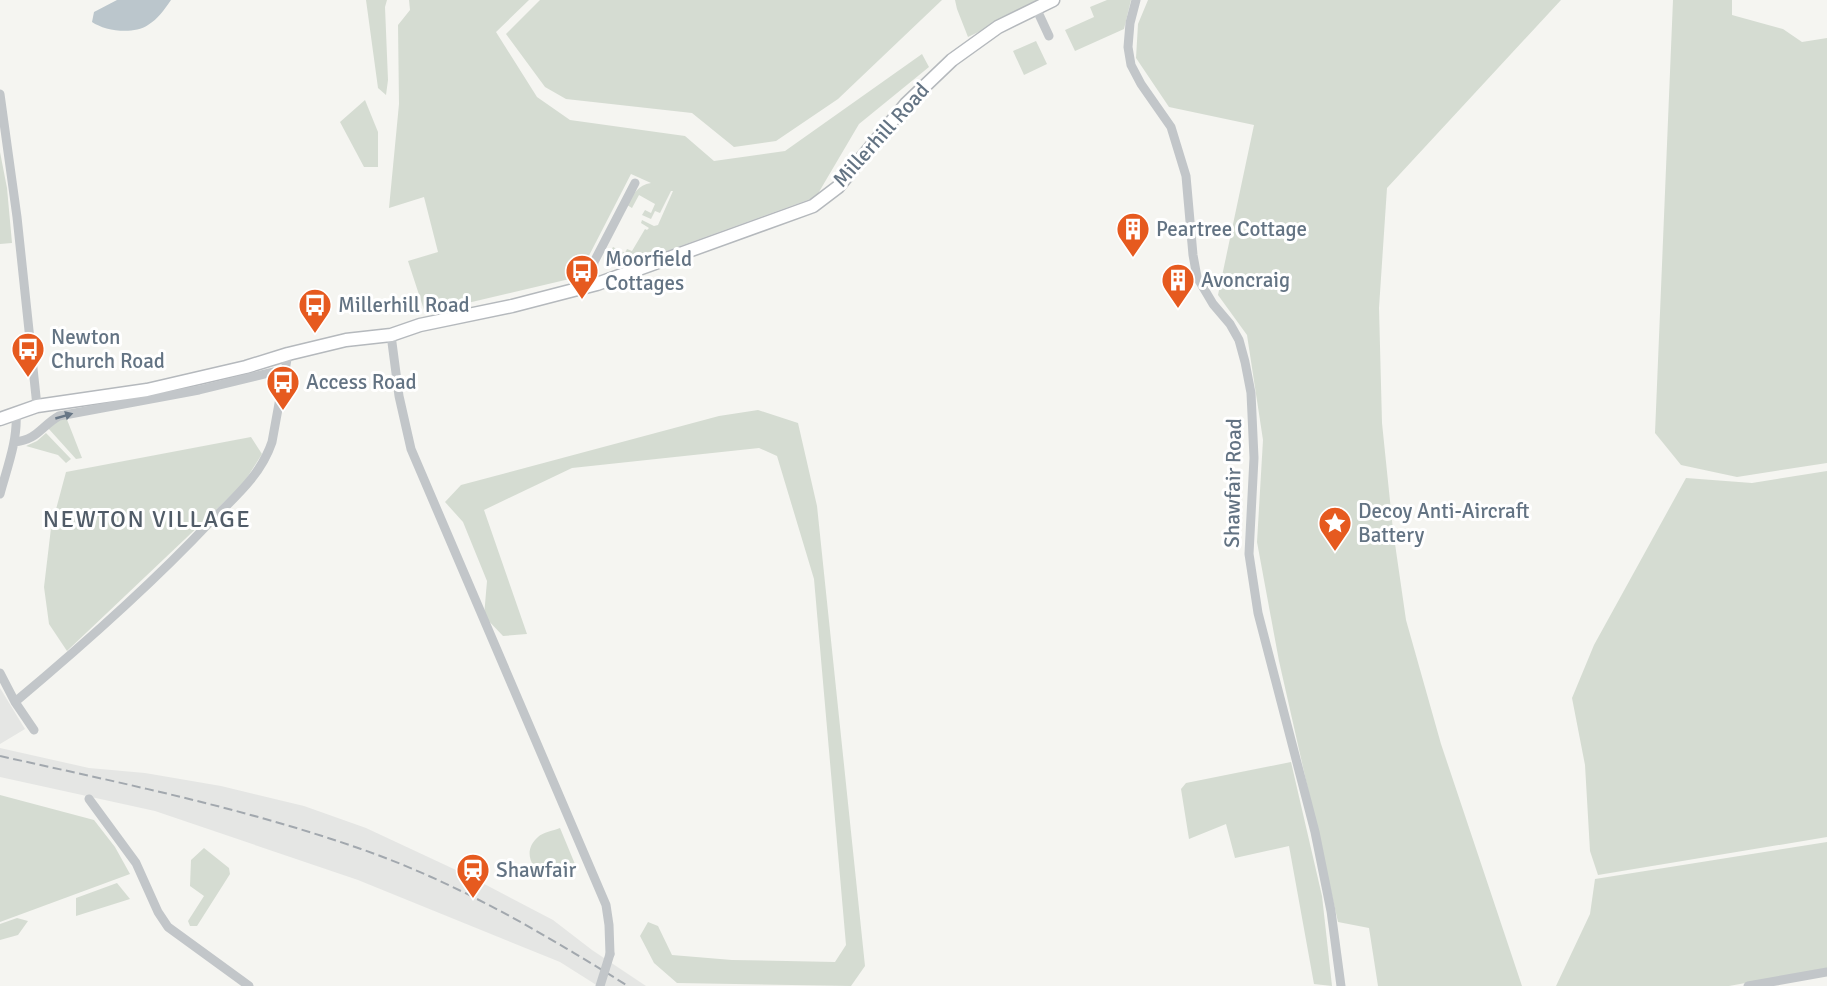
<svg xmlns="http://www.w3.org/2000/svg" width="1827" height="986" viewBox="0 0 1827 986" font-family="Signika,sans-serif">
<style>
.built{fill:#e5e6e4}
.green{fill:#d5dcd2}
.water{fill:#bbc6cc}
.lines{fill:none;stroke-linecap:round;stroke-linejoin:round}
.major-casing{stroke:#b5b9bd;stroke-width:15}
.minor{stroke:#c2c6c9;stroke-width:9}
.major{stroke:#fff;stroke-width:12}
.rail{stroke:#a2a8ae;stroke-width:2;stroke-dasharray:9 4.5;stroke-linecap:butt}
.minor-bridge{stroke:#c2c6c9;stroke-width:9}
.oneway{fill:#687786}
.labels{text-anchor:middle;stroke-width:6;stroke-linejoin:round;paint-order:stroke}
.street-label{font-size:21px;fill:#637383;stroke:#fff}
.poi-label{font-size:21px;fill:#637383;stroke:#fff;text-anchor:start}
.quarter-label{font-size:24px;letter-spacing:1.5px;fill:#515c68;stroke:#fff}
</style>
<rect width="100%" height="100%" fill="#f5f5f1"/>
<!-- built -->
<path class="built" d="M0,688L25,729L0,744Z
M0,748L89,768L145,773L221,786L304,806L366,828L471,877L553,920L592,950L646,986H598L560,962L358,880L155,811L0,777Z"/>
<!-- green -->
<path class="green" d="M366,0H387L385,7L388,80L386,95L378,88Z
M409,0H529L496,32L537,97L570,120L685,136L714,161L785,151L922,54L929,67L859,124L816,197L636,262L617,264L605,262L613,247L625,253L627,249L632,251L645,229L647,230L649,228L641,223L642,220L654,226L658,225L673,191H671L660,213L655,211L651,219L642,215L645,210L651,213L655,204L639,195L632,208L627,205C633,194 638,185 651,183L631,174L578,277L425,313L408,261L438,252L424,197L389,208L399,104L398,25L410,10Z
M540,0H942L838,99L776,141L734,147L692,113L566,99L545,87L506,34Z
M955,0H1044L968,37L957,9Z
M1107,0H1131L1124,29L1075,51L1065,30L1094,17L1090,7Z
M1148,0H1561L1387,188L1379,308L1382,423L1393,530L1406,620L1441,744L1522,986H1378L1369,928L1338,922L1279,661L1257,542L1263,440L1247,335L1218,295L1254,125L1169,107L1136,58L1138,24Z
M1673,0H1732V15L1783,29L1802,42L1827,38V463L1737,477L1681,465L1655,433Z
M1036,41L1047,64L1024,75L1013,51Z
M365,100L378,132V167H364L340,122Z
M0,152L7,188L12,243L0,244Z
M758,410L798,423L817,506L865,966L851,986L677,983L654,963L640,936L648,922L658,926L672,955L732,960L835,962L846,945L814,579L777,456L759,448L572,468L484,510L527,634L503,636L484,616L487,581L463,522L445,502L461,485L719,416Z
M66,417L82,458L76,459L48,428L58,420Z
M46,433L71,459L66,463L58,455L26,446L37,441Z
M251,437L262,454L243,484L67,651L49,624L44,587L51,528L66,472Z
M1827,471V837L1598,875L1590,851L1585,765L1572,698L1594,645L1686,478L1752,483Z
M1291,762L1322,896L1332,986L1314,984L1289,846L1235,858L1226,824L1189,839L1181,789L1186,783Z
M0,795L94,820L115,847L130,874L0,922Z
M560,828L577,869L544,876C530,867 523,850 538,837C543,832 553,831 560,828Z
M1827,842V968L1729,986H1556L1590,914L1595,879Z
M204,848L229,868L230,874L197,926H190L188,921L204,896L190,886L191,860Z
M117,883L130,899L76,916V898Z
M17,918L28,921L18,935L0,940V924Z"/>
<!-- water -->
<path class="water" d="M117,0H171C164,10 158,19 148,25C133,35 105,31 92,22L94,12Z"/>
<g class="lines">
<defs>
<path id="major" d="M0,419L37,406L147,390L246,367L288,354L346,340L391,335L420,325L512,306L597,284L813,206L838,187L906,104L952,60L998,27L1053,0"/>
</defs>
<!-- major casing -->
<use href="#major" class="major-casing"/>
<!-- minor -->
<path class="minor" d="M1136,0L1130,23L1128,47L1131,65L1141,84L1171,127L1186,176L1193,255L1197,277L1213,304L1230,324L1239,340L1245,362L1251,393L1254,458L1249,554L1258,613L1315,832L1331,911L1341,986
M1036,8L1049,36
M0,94L17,217L37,406
M597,284L593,271L594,262L635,183
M391,335L399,396L411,449L606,905L609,925L610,954
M14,442C38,440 41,426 59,416L199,390L273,372H284
M0,494C7,468 18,440 16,413
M0,673L15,702L34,730
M15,702C83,645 150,586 211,521C235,497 261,475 272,442L288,354
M89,799L136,863L158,912L168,927L249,986
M1748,986L1827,972"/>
<!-- major -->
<use href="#major" class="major"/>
<!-- rail -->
<path class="rail" d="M0,756C121,783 244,808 361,849C456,882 543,933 628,986"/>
<!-- minor-bridge -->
<path class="minor-bridge" d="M600,986L610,954"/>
</g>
<!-- one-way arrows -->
<defs><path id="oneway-solid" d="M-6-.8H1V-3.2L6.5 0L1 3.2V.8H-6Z" transform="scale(1.5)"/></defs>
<use class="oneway" href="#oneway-solid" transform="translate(64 416) rotate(-16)"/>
<!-- icons -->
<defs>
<symbol id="building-pin" viewBox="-11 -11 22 30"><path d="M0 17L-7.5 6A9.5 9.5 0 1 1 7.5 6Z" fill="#e65a1f" stroke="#fff"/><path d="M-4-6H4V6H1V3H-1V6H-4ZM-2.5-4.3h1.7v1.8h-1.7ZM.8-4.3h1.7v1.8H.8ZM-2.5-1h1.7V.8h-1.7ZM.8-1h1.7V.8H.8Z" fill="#fff"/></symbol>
<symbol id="bus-pin" viewBox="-11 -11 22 30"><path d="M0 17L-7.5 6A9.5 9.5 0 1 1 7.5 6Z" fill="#e65a1f" stroke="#fff"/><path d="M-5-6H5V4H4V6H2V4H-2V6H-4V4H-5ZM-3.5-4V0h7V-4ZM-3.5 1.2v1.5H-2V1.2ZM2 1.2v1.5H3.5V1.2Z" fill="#fff"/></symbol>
<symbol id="sight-pin" viewBox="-11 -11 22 30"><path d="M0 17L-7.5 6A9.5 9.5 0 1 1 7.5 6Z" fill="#e65a1f" stroke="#fff"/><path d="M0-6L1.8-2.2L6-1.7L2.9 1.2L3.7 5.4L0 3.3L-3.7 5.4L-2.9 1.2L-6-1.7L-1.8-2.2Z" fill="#fff"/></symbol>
<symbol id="station-pin" viewBox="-11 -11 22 30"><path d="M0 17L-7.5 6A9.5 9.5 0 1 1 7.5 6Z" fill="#e65a1f" stroke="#fff"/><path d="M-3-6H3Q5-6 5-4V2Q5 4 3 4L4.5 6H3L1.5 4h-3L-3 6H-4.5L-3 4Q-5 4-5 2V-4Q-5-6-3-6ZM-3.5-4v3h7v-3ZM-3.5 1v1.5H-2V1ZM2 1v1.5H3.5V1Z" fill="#fff"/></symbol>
</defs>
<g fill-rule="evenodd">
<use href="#building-pin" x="1114" y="210" width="38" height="52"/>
<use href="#bus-pin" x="563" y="252" width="38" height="52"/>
<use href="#building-pin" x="1159" y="261" width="38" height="52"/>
<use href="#bus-pin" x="296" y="286" width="38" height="52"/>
<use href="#bus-pin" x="9" y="330" width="38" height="52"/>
<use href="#bus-pin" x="264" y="363" width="38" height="52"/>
<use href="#sight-pin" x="1316" y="504" width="38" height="52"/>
<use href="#station-pin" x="454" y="851" width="38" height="52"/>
</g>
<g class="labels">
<!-- street labels -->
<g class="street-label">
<text transform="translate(881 135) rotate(-48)" y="7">Millerhill Road</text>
<text transform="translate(1233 483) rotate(-89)" y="7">Shawfair Road</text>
</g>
<!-- poi labels -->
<g class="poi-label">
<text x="1156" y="236">Peartree Cottage</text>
<text x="605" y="266">Moorfield<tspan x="605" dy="24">Cottages</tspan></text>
<text x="1201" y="287">Avoncraig</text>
<text x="338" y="312">Millerhill Road</text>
<text x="51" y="344">Newton<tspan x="51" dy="24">Church Road</tspan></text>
<text x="306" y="389">Access Road</text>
<text x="1358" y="518">Decoy Anti-Aircraft<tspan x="1358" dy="24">Battery</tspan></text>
<text x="496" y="877">Shawfair</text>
</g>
<!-- quarter labels -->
<g class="quarter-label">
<text x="147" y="527">NEWTON VILLAGE</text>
</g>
</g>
</svg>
